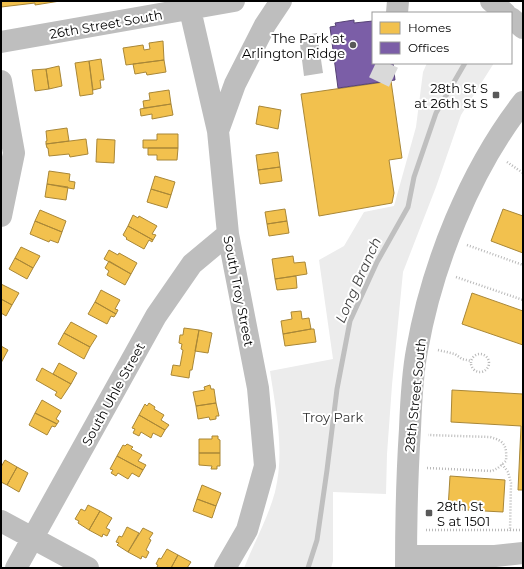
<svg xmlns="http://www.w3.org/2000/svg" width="524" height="569" viewBox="0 0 524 569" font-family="Montserrat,sans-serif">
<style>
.green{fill:#ececec}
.water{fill:#bfbfbf}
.homes{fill:#f2c14e;stroke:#a98737}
.offices{fill:#7b5ea7;stroke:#564275}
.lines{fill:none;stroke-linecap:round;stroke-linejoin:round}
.stream{stroke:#bfbfbf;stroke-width:5}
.minor-tunnel{stroke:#d9d9d9;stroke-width:22;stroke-dasharray:22 11;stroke-linecap:butt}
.path{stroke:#b9b9b9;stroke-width:2.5;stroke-dasharray:1 2;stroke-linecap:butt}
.minor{stroke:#bebebe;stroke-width:22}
.poi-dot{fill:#595959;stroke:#fff;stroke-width:1.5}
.labels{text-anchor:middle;stroke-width:4;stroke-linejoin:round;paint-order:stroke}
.street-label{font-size:13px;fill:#000;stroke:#fff}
.poi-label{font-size:13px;fill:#000;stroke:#fff;text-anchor:end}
.park-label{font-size:13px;fill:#333;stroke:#fff}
.water-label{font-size:14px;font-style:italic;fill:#444;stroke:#fff}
</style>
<rect width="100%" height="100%" fill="#fff"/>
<!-- green -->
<path class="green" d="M427,63H494L461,115L436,187L403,272L392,385L387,454L386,494L333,492V561L331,568H244C254,543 268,518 275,492C285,451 276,411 270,371L333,359L319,260L344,246L364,212L394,206L416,127L423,72Z"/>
<!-- water -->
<path class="water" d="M317,33L323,73L304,76L299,36Z"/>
<!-- homes -->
<path class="homes" d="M1,1H60L35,5V3L1,7Z
M163,41L164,60L126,65L123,48L143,45L144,50L150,49L149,43Z
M101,59L104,80H100L101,88L93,90L89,61Z
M164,60L166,72L147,75L146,72L135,74L133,64Z
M89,61L93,94L80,96L75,63Z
M59,66L62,86L49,89L46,69Z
M46,69L49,89L35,91L32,70Z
M391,81L402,158L389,160L394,193L392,203L319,216L301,94Z
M169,90L171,104L144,108L143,101L150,100L149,93Z
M171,104L173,115L152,119V114L141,116L140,109Z
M259,106L281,110L278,129L256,124Z
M67,128L69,141L46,144V141H47L46,131Z
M157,134H178V148H143V140H157Z
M86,139L88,154L70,157L69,154L49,156L48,148H47L46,144Z
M97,139L115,140L114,163L96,162Z
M148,148H178L177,160H157V155H148Z
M278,152L280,167L258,170L256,155Z
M280,167L282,181L260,184L258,170Z
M49,171L70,174L69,181L75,182L74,189L47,184Z
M155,176L175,182L171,195L151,189Z
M47,184L68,187L66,200L45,197Z
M151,189L171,195L167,208L147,202Z
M285,209L287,221L267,224L265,212Z
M503,209L523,216V253L491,241Z
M40,210L66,221L62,232L35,221Z
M133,215L138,218L139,216L157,226L152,234L156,235L153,240L128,226Z
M35,221L62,232L58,243L50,240L49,242L30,234Z
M287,221L289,233L269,236L267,224Z
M128,226L153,240L152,242L149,240L144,249L126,239L127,238L123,235Z
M21,247L40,256L33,268L15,258Z
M109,250L118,255L119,253L137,263L131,274L104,259Z
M293,256L294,263L305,262L307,274L275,279L272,259Z
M15,258L33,268L27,279L9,269Z
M109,261L131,274L125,285L107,275L109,271L105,268Z
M296,276L297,288L277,290L275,279Z
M1,284L19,293L12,305L1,299Z
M101,290L120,300L115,309L118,310L116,314L95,302Z
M472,293L523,311V345L462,324Z
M1,299L12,305L6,316L1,313Z
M95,302L116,314L114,317L111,316L107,324L88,314Z
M301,311L302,319L309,318L311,329L283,334L281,321L292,319L291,312Z
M71,322L97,336L90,347L64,333Z
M184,328L199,330L192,370H190L189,378L171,375L173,365L180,366L183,350L181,349L182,344L179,343L180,335H183Z
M311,329H314L316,342L285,346L283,334Z
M199,330L212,333L208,353L195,351Z
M64,333L90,347L84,359L58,344Z
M1,346L8,350L1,363Z
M59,363L77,373L71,384L53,374Z
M42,368L71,384L61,399L55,395L57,392L36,380Z
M210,385L211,389H214L216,403L196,406L193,392L205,390L204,387Z
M452,390L523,394V490H518L521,426L451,422Z
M42,400L61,411L56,419L59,421L57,424L35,413Z
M149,403L155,407L154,409L164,415L161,420L169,425L165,430L139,415L145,404L147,406Z
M216,403L219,416H216V419L210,420L209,417L198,419L196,406Z
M35,413L57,424L55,427L52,426L47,435L29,425Z
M139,415L165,430L161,437L153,433L151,438L141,432L139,436L133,433L135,429L132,428Z
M212,436H218V439L220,440V453H199V439H212Z
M127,444L133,447L131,449L142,455L138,461L146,465L143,470L117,456L123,445L125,446Z
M199,453H220V466H217V469H211L212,466L199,465Z
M117,456L143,470L139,477L132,473L128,479L118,473L116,476L111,473L113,470L110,469Z
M5,460L17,467L7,485L1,482V467Z
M17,467L28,473L19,492L7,485Z
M450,476L505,480L503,512L448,509Z
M202,485L221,493L216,506L197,499Z
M197,499L216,506L212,518L193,511Z
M88,505L100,511L89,530L78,523L79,521L75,519L81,509L85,511Z
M100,511L112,518L106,528L110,530L107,536L103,534L102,537L89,530Z
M127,527L139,533L128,552L117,545L119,543L116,542L119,536L122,537Z
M143,528L153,533L149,539L151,540L146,550L149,552L146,558L142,556L141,559L128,552Z
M167,549L178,555L171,568H158L157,567L158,565L156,564L159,558L161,559Z
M178,555L191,562L187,568H171Z"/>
<!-- offices -->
<path class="offices" d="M354,20V23L373,21V63H393L395,80L338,88L330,27L336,26L335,23Z"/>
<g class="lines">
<!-- stream -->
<path class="stream" d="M308,568L317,540L327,470L337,389L350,321L377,262L408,207L414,177L436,113L465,63"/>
<!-- minor-tunnel -->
<path class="minor-tunnel" d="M379,82L388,63"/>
<!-- path -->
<path class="path" d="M507,162L523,173
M467,245L523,265
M456,277L523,300
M438,350L455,354L462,359L471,361
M471 363a9 9 0 1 1 18 0a9 9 0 1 1-18 0Z
M502,464L508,472L511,483L510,531
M427,468L492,471L498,468L506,461C507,446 505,441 490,437L428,435
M426,530H523"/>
<!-- minor -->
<path class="minor" d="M188,1L218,131L228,234L258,388L265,466L247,530L225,568
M491,1L505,13
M397,13L398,1
M511,18L523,28
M1,42L234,1
M1,81L14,153L1,216
M218,131L235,84L265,25L281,1
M1,521L88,568
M406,556H495L523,553
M16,568L156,316L192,264L228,234
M406,568C406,521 407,475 410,429C411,403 412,376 417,350C432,265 470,170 523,102"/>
</g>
<!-- markers -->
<g class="poi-dot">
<circle cx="353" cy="45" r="4"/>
<rect x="492" y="91" width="8" height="8" rx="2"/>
<rect x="425" y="509" width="8" height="8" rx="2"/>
</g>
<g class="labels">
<!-- street labels -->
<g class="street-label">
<text transform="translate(106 24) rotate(-10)" y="5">26th Street South</text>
<text transform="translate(239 291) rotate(79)" y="5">South Troy Street</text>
<text transform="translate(113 394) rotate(-61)" y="5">South Uhle Street</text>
<text transform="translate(415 395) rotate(-84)" y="5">28th Street South</text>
</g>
<!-- poi labels -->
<g class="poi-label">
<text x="345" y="43">The Park at<tspan x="345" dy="15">Arlington Ridge</tspan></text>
<text x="488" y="93">28th St S<tspan x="488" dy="15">at 26th St S</tspan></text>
<text x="437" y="511" text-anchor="start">28th St<tspan x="437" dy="15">S at 1501</tspan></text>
</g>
<!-- park labels -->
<g class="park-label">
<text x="333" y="422">Troy Park</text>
</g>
<!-- water labels -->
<g class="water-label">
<text transform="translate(358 280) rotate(-66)" y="5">Long Branch</text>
</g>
</g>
<!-- border -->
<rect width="524" height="569" fill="none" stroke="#000000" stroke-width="4"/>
<!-- legend -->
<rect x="372" y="12" width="140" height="52" fill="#ffffff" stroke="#999999"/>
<rect x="380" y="22" width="20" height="12" fill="#f2c14e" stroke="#999999"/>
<text x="408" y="32" font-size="12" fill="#000000">Homes</text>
<rect x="380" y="42" width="20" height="12" fill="#7b5ea7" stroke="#999999"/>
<text x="408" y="52" font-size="12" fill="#000000">Offices</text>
</svg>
